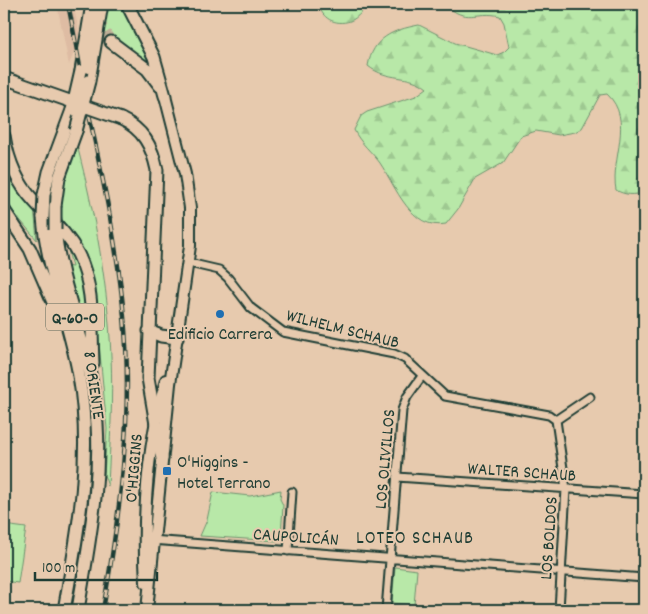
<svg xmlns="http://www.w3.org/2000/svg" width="648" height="614" viewBox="0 0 648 614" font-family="Dekko,sans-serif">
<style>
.built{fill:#debca3}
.grass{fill:#b8e8a8;stroke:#6c926e}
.forest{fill:url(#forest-firs);stroke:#6c926e}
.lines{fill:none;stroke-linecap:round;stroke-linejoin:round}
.primary-tunnel{stroke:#bfae96;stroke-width:11;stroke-dasharray:11 5.5;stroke-linecap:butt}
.minor-casing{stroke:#1f3d34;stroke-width:11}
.secondary-casing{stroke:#1f3d34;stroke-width:14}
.primary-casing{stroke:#1f3d34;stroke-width:15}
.minor{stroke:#e7caae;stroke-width:7}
.secondary{stroke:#e7caae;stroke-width:10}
.primary{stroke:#e7caae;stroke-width:11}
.rail-casing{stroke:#1f3d34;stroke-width:4.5}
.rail{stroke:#e7caae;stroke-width:2.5;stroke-dasharray:8;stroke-linecap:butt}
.primary-bridge-casing{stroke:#1f3d34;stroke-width:15;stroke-linecap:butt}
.primary-bridge{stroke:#e7caae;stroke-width:11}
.poi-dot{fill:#1f6fb2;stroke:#e7caae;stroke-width:2}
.labels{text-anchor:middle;stroke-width:4;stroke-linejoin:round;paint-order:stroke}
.shield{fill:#e7caae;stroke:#5b6759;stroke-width:1}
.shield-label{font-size:16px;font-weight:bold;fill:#1f3d34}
.street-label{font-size:18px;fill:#1f3d34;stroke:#e7caae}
.poi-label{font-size:18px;fill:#1f3d34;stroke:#e7caae}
.neighbourhood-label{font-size:19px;letter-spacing:1px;fill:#1f3d34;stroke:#e7caae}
</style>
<defs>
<pattern id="forest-firs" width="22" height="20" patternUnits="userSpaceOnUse" patternTransform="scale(1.25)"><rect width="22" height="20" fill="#b8e8a8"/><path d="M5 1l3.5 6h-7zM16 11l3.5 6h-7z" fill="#9ec891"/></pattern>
</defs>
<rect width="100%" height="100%" fill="#e7caae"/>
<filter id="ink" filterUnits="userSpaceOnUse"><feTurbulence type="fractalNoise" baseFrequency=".02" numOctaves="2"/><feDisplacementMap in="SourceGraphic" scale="10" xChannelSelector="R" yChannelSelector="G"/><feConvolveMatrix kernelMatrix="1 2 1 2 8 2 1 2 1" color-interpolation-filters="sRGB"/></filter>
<g filter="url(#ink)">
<!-- built -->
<path class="built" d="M57,4H73L80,36L69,65Z"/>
<!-- grass -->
<path class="grass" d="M106,4H123L155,71L116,44L102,30Z
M77,145C95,215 108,284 111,356C113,399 110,443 108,486L104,475L107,429L93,278C87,257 74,242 64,223C52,200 67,166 77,145Z
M4,175L34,206L37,240L4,201Z
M67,245L85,288L86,335L65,266L72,267Z
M90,457L94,458L86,533L73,610H69Z
M281,490L280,499L283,505L281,538L277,541L200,536L207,520L213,492L250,496Z
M4,525L26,528L18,583L4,581Z
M395,567L417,570L414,605L392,603Z"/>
<!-- forest -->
<path class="forest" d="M319,4H368C363,10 358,18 350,21C335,26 321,18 319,4Z
M445,4H644V192C635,196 624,195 616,190C610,159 635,120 607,94L600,95L582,128L575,132L559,135L536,131L521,136L503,163L475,179L458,209L446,224C411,231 396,187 380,163C372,152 360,143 354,130L361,116L367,112L416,96L427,88C409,73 388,82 368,66C373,38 392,30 419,25L455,43L497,55L504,52L509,47L504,23L500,16C477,10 466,25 445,4Z"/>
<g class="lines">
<!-- primary-tunnel -->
<path class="primary-tunnel" d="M97,19L111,42"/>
<defs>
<path id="minor" d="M189,263L219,270L228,278L251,308L283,332L394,354L405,359L445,396L549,415L556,420
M556,420L566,489L559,610
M556,420L590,397
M397,477L644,494
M151,540L644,578
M288,551L292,492
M386,610L402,410L407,397L422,376"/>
<path id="secondary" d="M146,583C142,514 147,446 166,380
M147,610L170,384L190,246V208L185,174L165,96"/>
<path id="primary" d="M127,4L154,57L165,96
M111,42L147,69L160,86
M81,71L92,4
M89,81L102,4
M121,119C143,129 152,146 157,170L148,378L162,459
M4,136C8,160 17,183 34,201C50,219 67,232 78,254C95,288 91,326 93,363
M44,195L49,172L72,110
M55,206L59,178L76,131
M4,210L30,249L59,316
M43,217C47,271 70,323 79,376C93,455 78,533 64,610
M55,230C61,289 88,344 95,403C104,472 89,542 78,610
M149,331L161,336L177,338"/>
</defs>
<!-- minor casing -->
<use href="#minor" class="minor-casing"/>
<!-- secondary casing -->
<use href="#secondary" class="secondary-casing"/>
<!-- primary casing -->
<use href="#primary" class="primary-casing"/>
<!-- minor -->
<use href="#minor" class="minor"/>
<!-- secondary -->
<use href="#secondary" class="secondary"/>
<!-- primary -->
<use href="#primary" class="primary"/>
<defs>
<path id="rail" d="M68,4C76,42 82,81 90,119C104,184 118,250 124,317C133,415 120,514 103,610"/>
</defs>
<!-- rail casing -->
<use href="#rail" class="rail-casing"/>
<!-- rail -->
<use href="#rail" class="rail"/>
<defs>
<path id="primary-bridge" d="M4,78L121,119
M72,110L81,71
M76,131L89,81
M55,206V230
M43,217L44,195"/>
</defs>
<!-- primary-bridge casing -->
<use href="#primary-bridge" class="primary-bridge-casing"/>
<!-- primary-bridge -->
<use href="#primary-bridge" class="primary-bridge"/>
</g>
</g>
<!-- markers -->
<g class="poi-dot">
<circle cx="220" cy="314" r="5"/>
<rect x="162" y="466" width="10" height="10" rx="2.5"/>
</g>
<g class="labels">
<!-- shield labels -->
<rect class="shield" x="46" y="303.5" width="58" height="27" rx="4"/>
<g class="shield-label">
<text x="75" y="323">Q-60-O</text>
</g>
<!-- street labels -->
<g class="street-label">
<text transform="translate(343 328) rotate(14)" y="6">WILHELM SCHAUB</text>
<text transform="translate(95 385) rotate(82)" y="6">8 ORIENTE</text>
<text transform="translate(384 459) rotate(-85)" y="6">LOS OLIVILLOS</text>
<text transform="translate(133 468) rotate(-85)" y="6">O'HIGGINS</text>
<text transform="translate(522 471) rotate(4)" y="6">WALTER SCHAUB</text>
<text transform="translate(296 536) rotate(4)" y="6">CAUPOLICÁN</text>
<text transform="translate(548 538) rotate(-86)" y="6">LOS BOLDOS</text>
</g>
<!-- poi labels -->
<g class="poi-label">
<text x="220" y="339">Edificio Carrera</text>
<text x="177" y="467" text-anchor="start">O'Higgins -<tspan x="177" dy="21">Hotel Terrano</tspan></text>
</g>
<!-- neighbourhood labels -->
<g class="neighbourhood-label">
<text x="415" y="543">LOTEO SCHAUB</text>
</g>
</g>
<!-- margin -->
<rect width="648" height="614" fill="none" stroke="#e7caae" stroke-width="20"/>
<rect x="10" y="10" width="628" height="594" fill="none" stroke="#1f3d34" stroke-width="2" filter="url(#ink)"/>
<!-- scale -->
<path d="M35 572v8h122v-8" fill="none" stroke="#1f3d34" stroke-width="2.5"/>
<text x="42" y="572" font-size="15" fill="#1f3d34" stroke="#e7caae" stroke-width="4" paint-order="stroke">100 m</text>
</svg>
